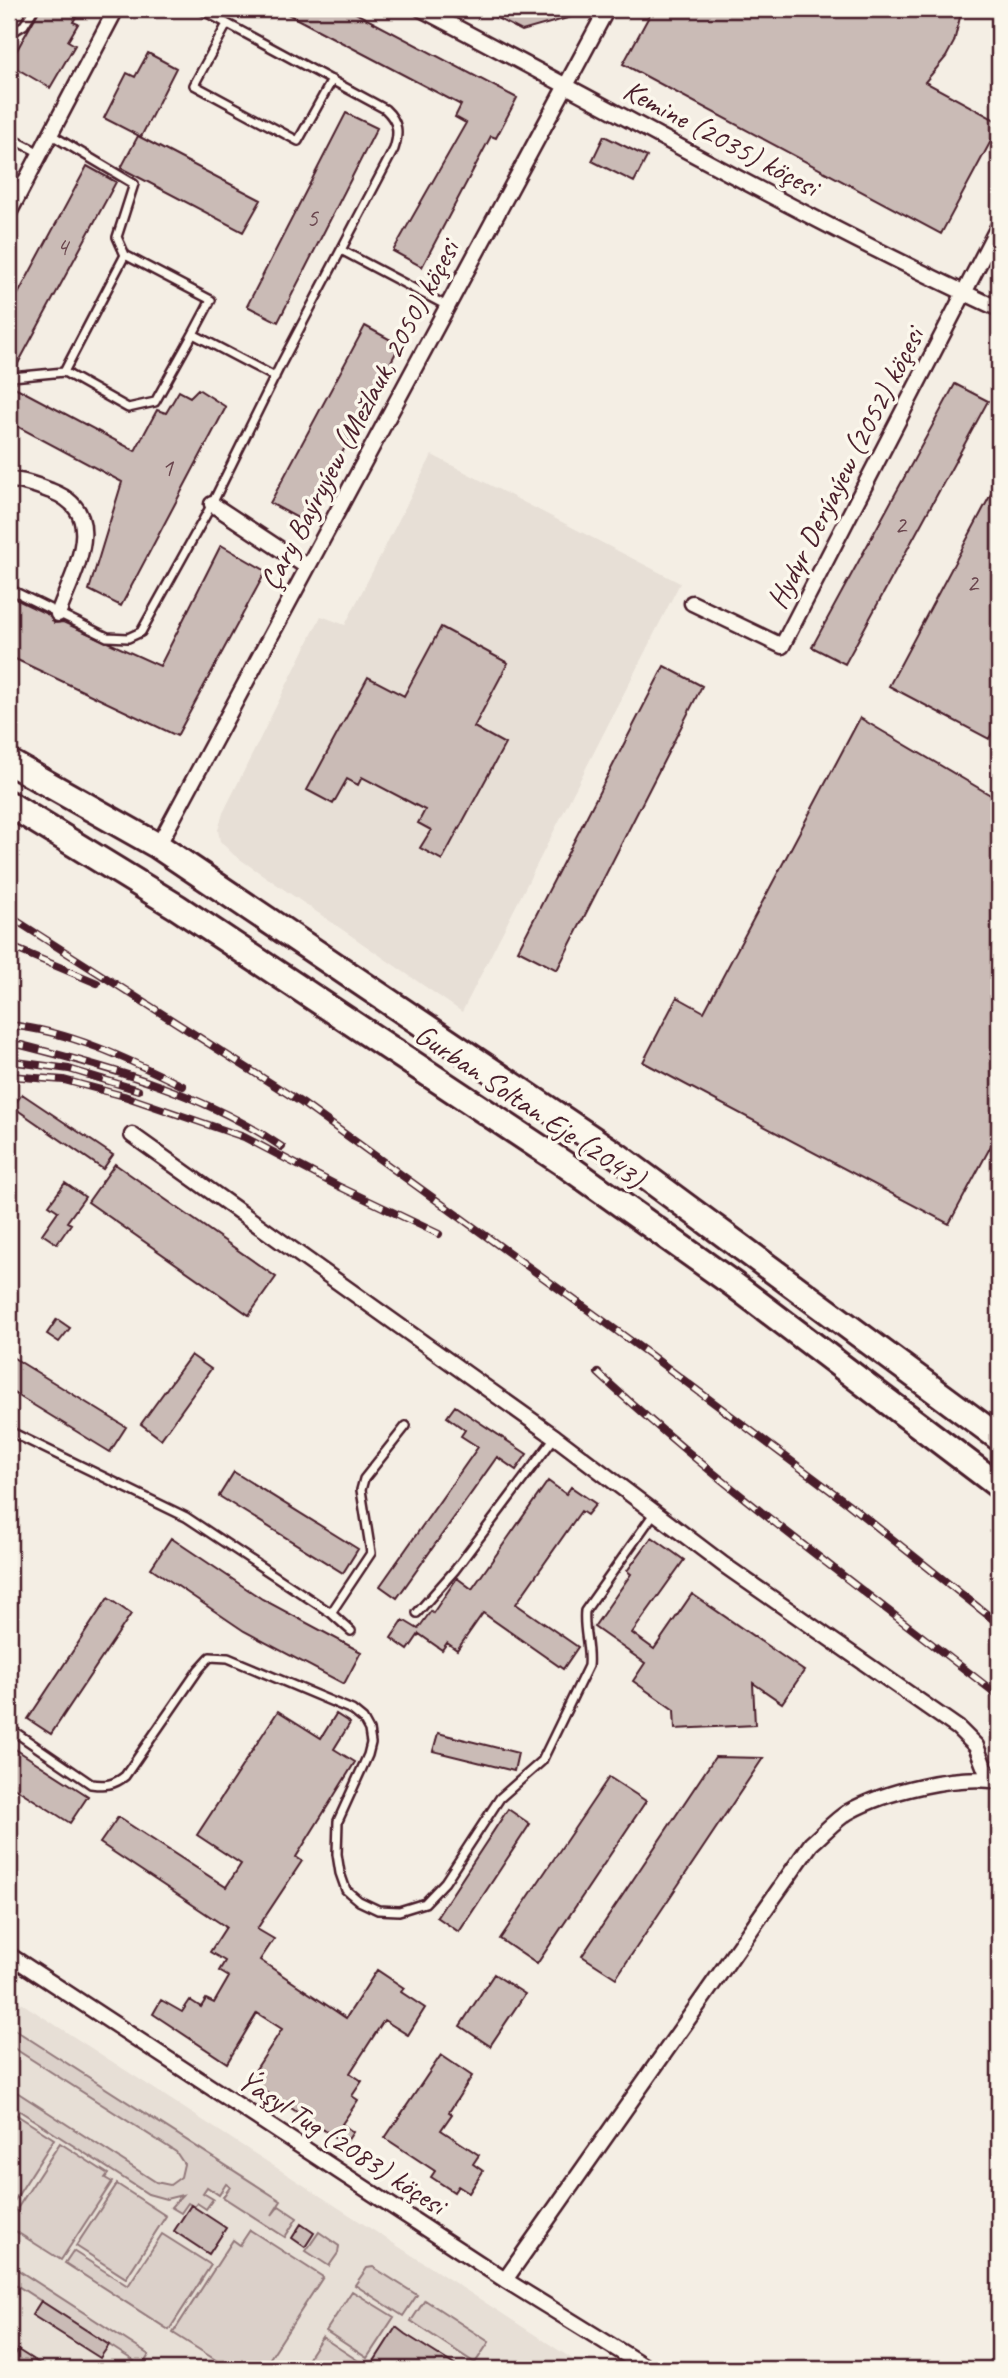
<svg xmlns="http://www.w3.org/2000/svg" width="1008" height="2378" viewBox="0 0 1008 2378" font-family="Caveat,sans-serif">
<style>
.built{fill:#e7dfd6}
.green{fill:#dbd0c9;stroke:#92787a;stroke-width:2}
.building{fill:#cabbb6;stroke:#4a1f2b;stroke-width:2}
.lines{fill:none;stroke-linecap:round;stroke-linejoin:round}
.service-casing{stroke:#4a1f2b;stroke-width:12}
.minor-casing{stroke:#4a1f2b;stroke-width:19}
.trunk-casing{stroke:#4a1f2b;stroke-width:30}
.service{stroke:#fbf7ec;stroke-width:7}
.minor{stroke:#fbf7ec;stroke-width:14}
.trunk{stroke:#fbf7ec;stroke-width:24}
.rail-casing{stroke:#4a1f2b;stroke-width:8}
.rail{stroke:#fbf7ec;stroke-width:5;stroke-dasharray:16;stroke-linecap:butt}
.labels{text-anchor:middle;stroke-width:7;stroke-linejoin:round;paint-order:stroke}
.number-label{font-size:26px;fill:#6a464e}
.street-label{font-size:30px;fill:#4a1f2b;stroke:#fbf7ec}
</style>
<rect width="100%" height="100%" fill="#f4eee4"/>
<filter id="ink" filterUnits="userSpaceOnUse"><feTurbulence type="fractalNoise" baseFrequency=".0143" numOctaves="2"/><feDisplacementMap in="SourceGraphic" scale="14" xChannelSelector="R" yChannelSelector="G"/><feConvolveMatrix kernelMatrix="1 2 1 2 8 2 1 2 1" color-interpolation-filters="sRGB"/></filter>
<g filter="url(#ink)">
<!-- built -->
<path class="built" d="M432,455L680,583L462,1012L234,855L220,841L218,830L223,813L321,616L345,625Z
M9,1995L588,2369H9Z"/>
<!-- green -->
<path class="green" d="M9,2026L281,2201L272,2215L279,2206L297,2218L285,2237L223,2197L230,2187L226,2184L219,2195L207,2187L203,2193L213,2199L206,2209L197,2203L194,2207L188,2203L181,2213L171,2207L182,2195L166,2199L148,2194L9,2104V2087L156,2182L170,2185L181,2177L184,2164L176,2152L9,2045Z
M9,2110L54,2139L9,2209Z
M60,2143L108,2174L105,2178L112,2182L61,2260L9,2227V2217L11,2218Z
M117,2184L166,2216L126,2278L76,2246Z
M250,2230L323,2277L263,2369H230L173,2333L233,2240L240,2245Z
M319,2232L339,2246L338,2253L329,2266L306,2251Z
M162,2234L211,2265L169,2330L65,2263L73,2251L128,2286Z
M373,2267L417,2295L403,2316L355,2285L367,2268Z
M15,2268L149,2355L140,2369H129L134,2361L16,2285L9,2296V2278Z
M352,2291L394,2317L367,2358L326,2331Z
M425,2300L489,2342L475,2363L411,2321Z
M322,2337L363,2364L360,2369H301Z"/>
<!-- building -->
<path class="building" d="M40,9H67L77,15L73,22L78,24L68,41L75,45L50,88L9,64Z
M278,9H348L517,98L496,138L491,136L422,267L393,251L466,123L455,117L461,105Z
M479,9H584L585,13L522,31Z
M653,9H962L954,42L946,57L925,82L999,122V126L941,234L623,64Z
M148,53L176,68L141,137L104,118L127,73L135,77Z
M346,113L377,128L278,322L247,306Z
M138,136L261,200L243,232L121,168Z
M604,136L647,157L634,182L592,161Z
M87,166L116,182L14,371L9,369V311Z
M365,326L400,345L305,522L270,503Z
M9,384L135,451L157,410L166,413L179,391L190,397L198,389L226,407L121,606L89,590L122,482L9,422Z
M955,384L988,401L845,664L812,647Z
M999,479V719L989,739L889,686Z
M221,545L266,571L177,736L9,656V596L49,615L54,623L63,622L160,666Z
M441,627L508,663L474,727L505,744L442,860L420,848L431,830L418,823L425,810L362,777L358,785L347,779L333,804L307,790L368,677L404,696Z
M664,666L702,686L557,970L518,950Z
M860,718L999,800V1131L949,1224L643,1062L677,997L704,1012Z
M22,1094L113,1155L103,1169L13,1107Z
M115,1164L276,1277L249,1315L88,1202Z
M65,1183L85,1197L67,1222L71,1224L57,1244L42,1234L58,1211L49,1205Z
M57,1319L70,1328L59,1342L47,1334Z
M9,1355L126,1427L110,1452L9,1390Z
M191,1355L211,1369L161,1439L141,1424Z
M455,1406L527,1454L516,1470L497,1457L397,1598L380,1586L478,1447L461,1436L465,1430L447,1417Z
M234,1472L358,1549L343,1573L219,1496Z
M548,1481L566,1494L571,1487L596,1504L587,1515L581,1511L516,1604L578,1647L563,1669L483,1613L457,1650L447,1643L442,1650L419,1634L408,1650L391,1638L403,1620L418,1629L431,1611L433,1613L457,1578L472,1589Z
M652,1537L684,1560L632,1633L654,1649L692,1594L804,1671L782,1703L753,1683L755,1725L675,1729L674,1710L633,1681L645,1663L594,1627L631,1574L627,1571Z
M171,1538L262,1599L361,1652L344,1684L244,1631L151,1568Z
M108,1598L131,1614L51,1734L28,1719Z
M278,1711L321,1738L336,1714L350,1723L334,1749L355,1762L296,1857L302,1861L257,1929L274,1939L260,1960L346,2018L377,1970L404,1988L401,1992L425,2008L408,2035L384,2020L350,2073L362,2081L352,2096L358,2100L342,2124L353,2132L345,2144L249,2080L282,2029L257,2013L227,2063L153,2014L161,2000L182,2012L190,2000L201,2007L206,1999L214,2003L229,1977L219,1971L225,1961L210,1952L226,1927L100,1843L118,1817L226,1887L241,1864L197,1835Z
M438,1733L518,1753L514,1771L433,1751Z
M9,1745L88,1796L70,1823L9,1784Z
M715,1757L763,1758L616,1978L582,1956Z
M609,1777L646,1801L537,1964L500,1939Z
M508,1809L530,1824L459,1932L437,1917Z
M494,1974L525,1994L490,2046L460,2026Z
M441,2055L472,2076L449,2112L452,2114L441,2130L479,2155L473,2164L483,2171L469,2193L458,2186L454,2192L431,2177L435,2171L385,2138Z
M191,2205L226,2228L209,2254L174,2231Z
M301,2224L314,2233L305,2247L292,2238Z
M41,2301L109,2345L100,2358L32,2315Z
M396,2327L405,2334L461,2369H383L373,2363Z
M18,2350L48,2369H9V2364Z"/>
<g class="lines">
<defs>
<path id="service" d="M227,24L194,85L298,141L332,80
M9,34L24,25L34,9
M50,134L134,184L117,237L125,255L64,372
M9,137L40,153
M341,250L447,306
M125,255L211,300L193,334
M9,375L12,377L64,372L128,408L155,402L193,334L275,377
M9,589L107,637L128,638L141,632L212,504L280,366L394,149C399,133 399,122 385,109L200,9
M9,1431L186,1517L331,1613L351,1631
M331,1613L371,1553L361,1490L364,1479L406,1426
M417,1613L455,1570L555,1437
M9,1728L91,1784C105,1786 114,1785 125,1776L199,1669L210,1657L228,1658L352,1710L363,1719L369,1730L371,1743L368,1755L338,1821L337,1854L340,1873L346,1890L359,1901L378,1910L399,1911L425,1903L445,1882L500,1798L542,1761L588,1666C590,1647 583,1630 585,1611L655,1512"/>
<path id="minor" d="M421,9C614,109 802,218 999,309
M9,213L116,9
M9,480C23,480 38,486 51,491C110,513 73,572 58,614
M212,504L307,567
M692,603L782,646L999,225
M158,846L607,9
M132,1135L555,1437L724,1565L958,1728L976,1746L989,1779
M9,1955L505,2280L649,2369
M505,2280L811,1844C823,1834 835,1820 848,1812C886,1791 956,1774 999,1781"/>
<path id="trunk" d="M9,762L158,846L618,1156L999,1438
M9,804L177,907L563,1163L733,1284L999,1486"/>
</defs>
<!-- service casing -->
<use href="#service" class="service-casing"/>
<!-- minor casing -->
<use href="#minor" class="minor-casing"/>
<!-- trunk casing -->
<use href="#trunk" class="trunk-casing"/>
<!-- service -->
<use href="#service" class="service"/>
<!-- minor -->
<use href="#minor" class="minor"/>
<!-- trunk -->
<use href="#trunk" class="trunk"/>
<defs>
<path id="rail" d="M9,916L302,1103L649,1354L847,1503L999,1624
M9,946L97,983
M9,1025C70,1031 128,1059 183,1086
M9,1045H21C111,1068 205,1094 282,1147
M9,1061L69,1069L138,1090
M9,1076L64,1080L124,1096L244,1137L338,1186L439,1234
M598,1373C722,1488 865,1591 999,1696"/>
</defs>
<!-- rail casing -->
<use href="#rail" class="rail-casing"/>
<!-- rail -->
<use href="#rail" class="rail"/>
</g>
</g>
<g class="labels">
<!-- number labels -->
<g class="number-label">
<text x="312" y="226">5</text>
<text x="62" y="255">4</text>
<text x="167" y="476">1</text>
<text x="900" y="533">2</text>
<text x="972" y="591">2</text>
</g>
<!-- street labels -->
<g class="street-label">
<text transform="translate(721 138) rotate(28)" y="10">Kemine (2035) köçesi</text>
<text transform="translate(359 415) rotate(-62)" y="10">Çary Baýryýew (Mežlauk, 2050) köçesi</text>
<text transform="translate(845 468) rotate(-63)" y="10">Hydyr Derýaýew (2052) köçesi</text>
<text transform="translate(530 1106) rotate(34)" y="10">Gurban Soltan Eje (2043)</text>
<text transform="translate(342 2142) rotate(33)" y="10">Ýaşyl Tug (2083) köçesi</text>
</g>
</g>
<!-- margin -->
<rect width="1008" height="2378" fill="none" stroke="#fbf7ec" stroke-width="35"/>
<rect x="18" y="18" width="973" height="2343" fill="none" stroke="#4a1f2b" stroke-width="2.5" filter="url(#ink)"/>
</svg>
